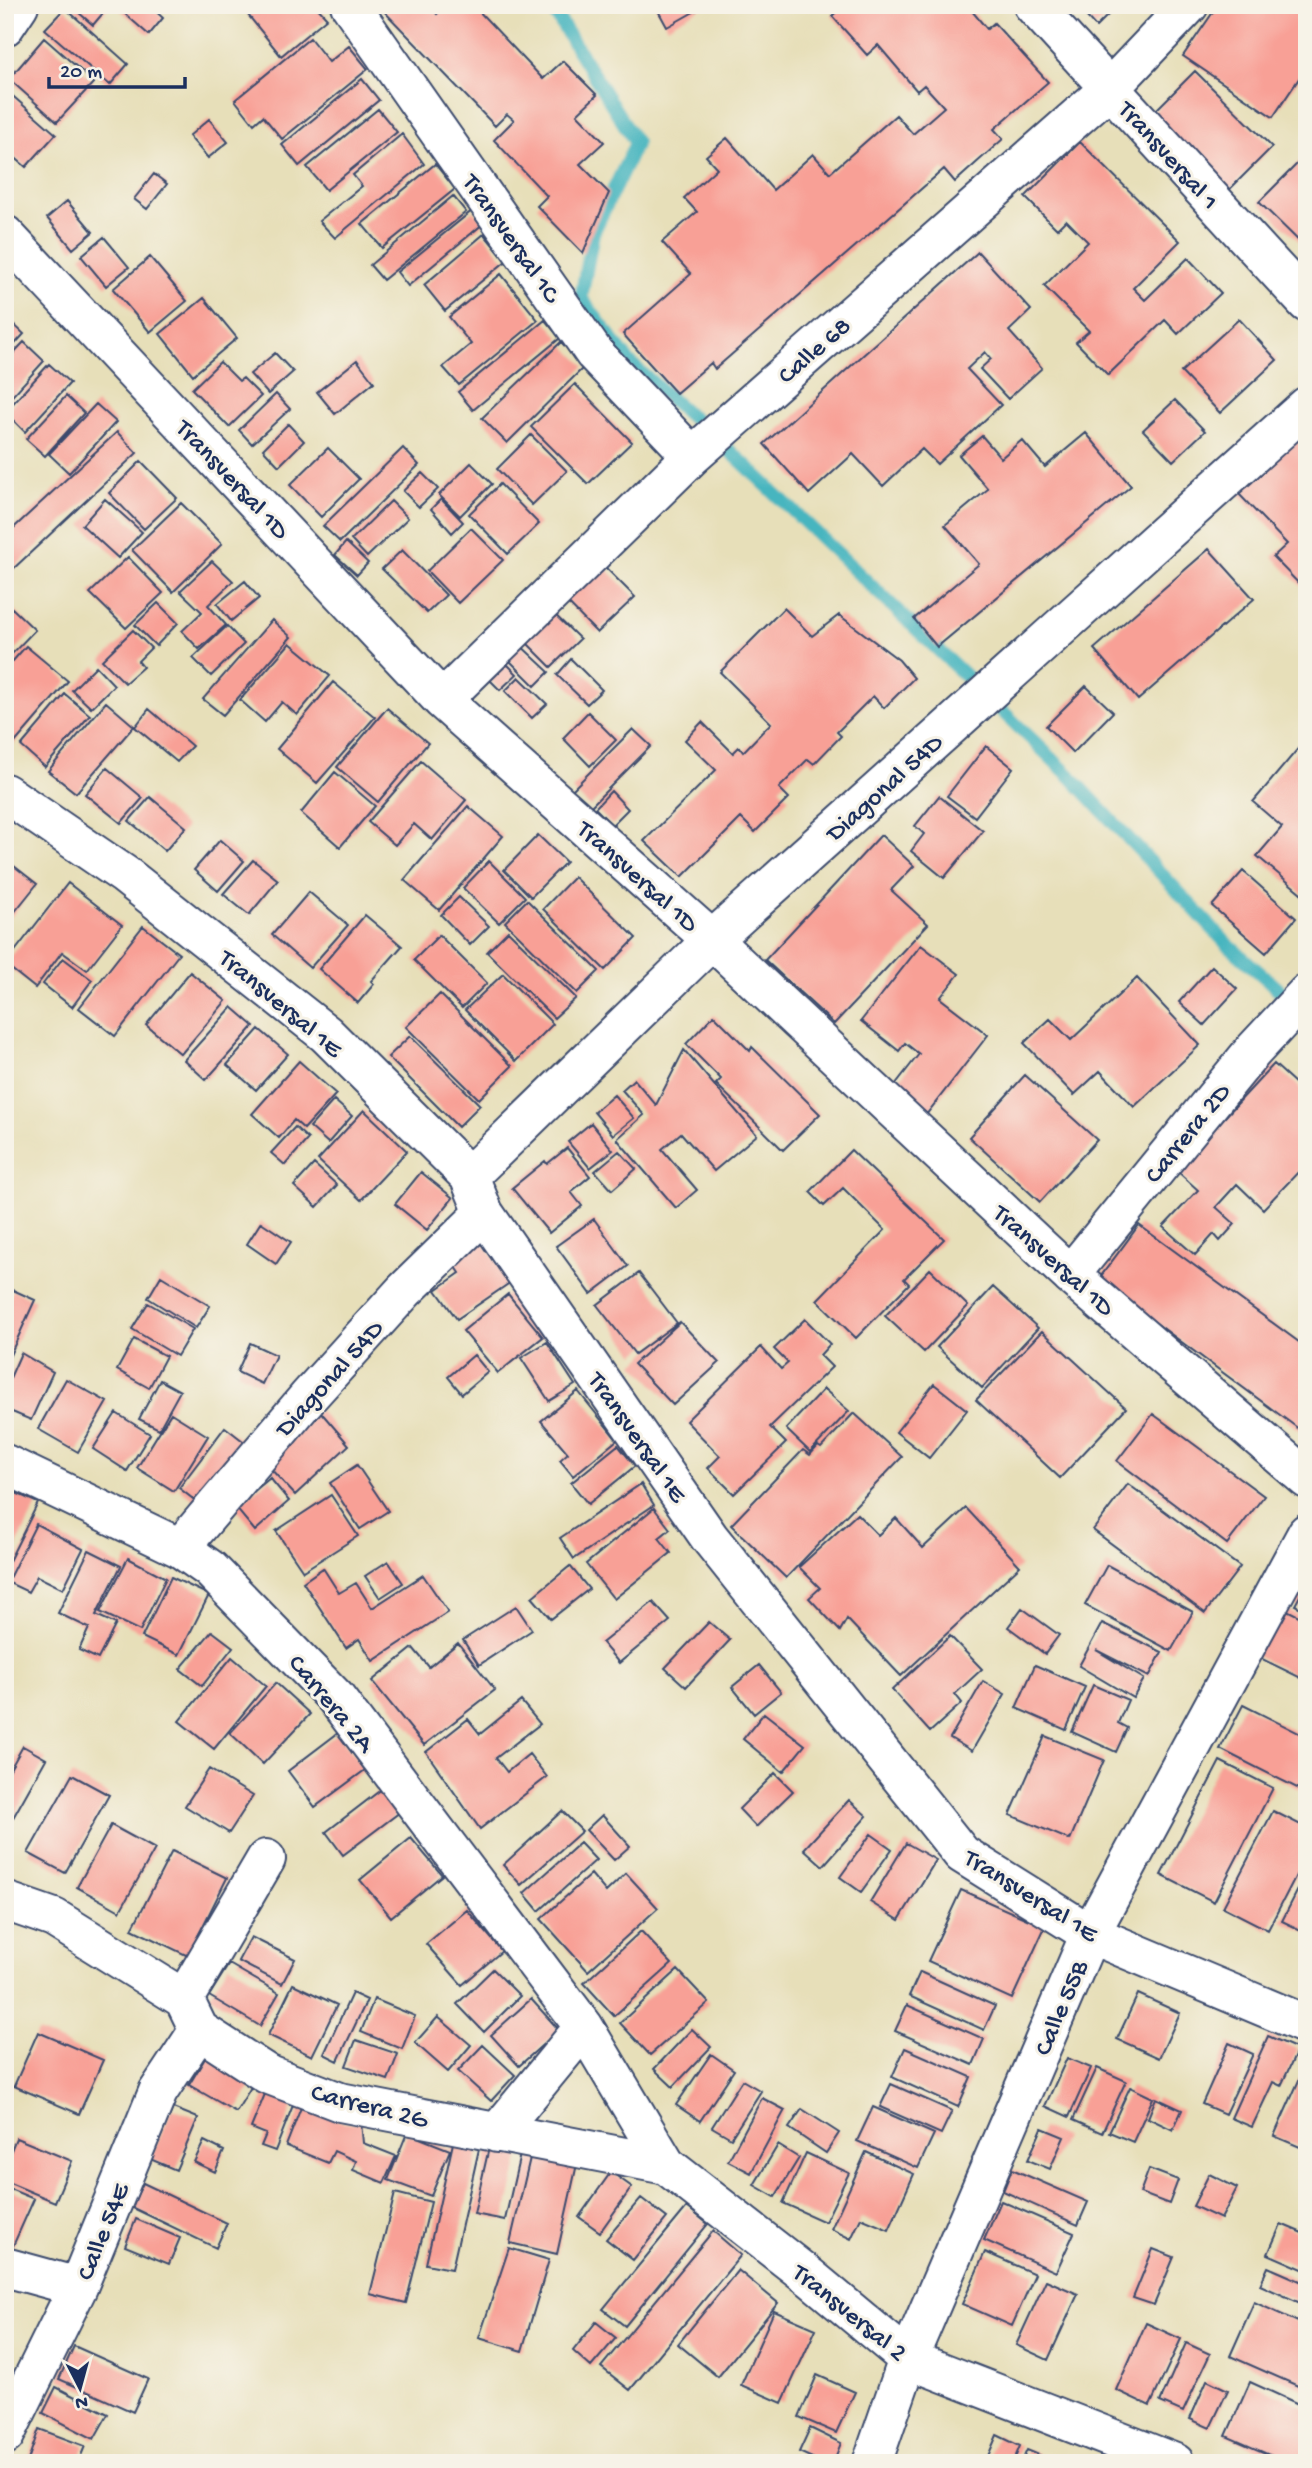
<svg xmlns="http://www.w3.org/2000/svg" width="1312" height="2468" viewBox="0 0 1312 2468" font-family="'Gochi Hand',sans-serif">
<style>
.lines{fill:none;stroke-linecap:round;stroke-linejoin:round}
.stream{stroke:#46b5bf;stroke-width:14}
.building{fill:#f8a096}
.street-casing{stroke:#3a496c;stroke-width:42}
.street{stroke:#fff;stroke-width:38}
.labels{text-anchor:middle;stroke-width:6;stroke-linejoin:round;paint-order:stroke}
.street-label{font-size:26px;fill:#1b2f5e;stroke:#f7f3e8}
</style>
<rect width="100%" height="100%" fill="#f7f3e8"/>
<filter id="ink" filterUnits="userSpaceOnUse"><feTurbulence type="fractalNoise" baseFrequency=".0143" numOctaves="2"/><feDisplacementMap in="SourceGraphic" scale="14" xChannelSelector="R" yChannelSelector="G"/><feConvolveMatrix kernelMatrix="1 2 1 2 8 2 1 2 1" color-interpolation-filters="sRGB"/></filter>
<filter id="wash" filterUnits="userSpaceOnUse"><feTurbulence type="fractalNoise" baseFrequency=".00686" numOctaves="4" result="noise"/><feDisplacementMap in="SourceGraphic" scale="28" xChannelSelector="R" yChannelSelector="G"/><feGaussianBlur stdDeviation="1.57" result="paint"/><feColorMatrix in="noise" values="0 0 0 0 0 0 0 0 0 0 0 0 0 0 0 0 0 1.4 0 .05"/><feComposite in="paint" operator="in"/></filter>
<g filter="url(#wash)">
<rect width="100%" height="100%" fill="#e7dfb9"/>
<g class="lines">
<!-- stream -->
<path class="stream" d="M550,5L636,143L593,233L581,298L629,362L740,460L1071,777L1227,944L1294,1003"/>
</g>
<g id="blocks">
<!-- building -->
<path class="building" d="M70,5H108L109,6L93,25Z
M115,5H149L163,18L149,35Z
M260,5H315L327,18L281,56L248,15Z
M378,5H429L437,14L446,5H473L543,79L563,61L597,95L577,114L604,142L580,164L609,193L583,253L537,206L547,196L494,140L514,120L507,114L495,126Z
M655,5H706L667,27Z
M844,5H967L987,29L994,23L1048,82L994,129L1003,139L955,182L944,169L715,369L711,363L676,393L623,334L691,274L662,242L697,212L684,198L717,168L706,156L727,138L773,190L813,154L830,173L896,115L913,134L944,107L924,85L917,91L878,45L867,55L832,16Z
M1076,5H1118L1096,27Z
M1218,5H1307V73L1304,71L1273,117L1183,56Z
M65,8L128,64L110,85L45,29Z
M44,38L94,82L57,122L9,79Z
M310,38L329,62L349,46L368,69L282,139L263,116L254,124L235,100Z
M1195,71L1272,147L1226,193L1149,117Z
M362,79L379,100L299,166L282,145Z
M7,91L56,134L26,167L5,149V93Z
M378,109L397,132L326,190L307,167Z
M209,119L228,142L208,158L189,136Z
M402,134L424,164L335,238L319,221L362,186L353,175Z
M1080,142L1180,241L1133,288L1145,300L1188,258L1221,293L1178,334L1165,320L1108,375L1076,342L1089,331L1044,286L1088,242L1066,220L1057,229L1025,197Z
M1307,154V249L1259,202Z
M435,164L455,189L382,248L362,224Z
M154,174L167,184L147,209L134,199Z
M453,196L466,212L383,280L370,265Z
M67,201L93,232L73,249L47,218Z
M473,210L484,223L408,286L397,272Z
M484,234L506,261L445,311L424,285Z
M104,237L129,267L106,286L81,256Z
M978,252L1031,310L1009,331L1042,368L1008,399L980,369L991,359L985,352L967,369L1001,405L937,464L922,449L883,486L853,454L809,494L764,444Z
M150,257L187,301L150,332L113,289Z
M501,274L538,320L459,385L443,367L471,344L449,317Z
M204,298L237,338L193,375L160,334Z
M8,319L24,334L5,355V322Z
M1239,319L1277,360L1220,413L1181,372Z
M545,320L560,338L473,410L458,392Z
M24,342L44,361L5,404V362Z
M561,342L585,366L507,443L482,418Z
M275,353L293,372L268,394L250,374Z
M357,360L374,382L335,414L317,392Z
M220,362L239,381L243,378L261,396L229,427L192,389Z
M49,364L70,383L25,432L5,412Z
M575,384L632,442L588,484L531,427Z
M276,394L290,409L252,444L239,430Z
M66,396L84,413L45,456L26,439Z
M1175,400L1205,431L1173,461L1143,430Z
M96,404L116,422L69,473L49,454Z
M288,424L304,441L279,466L263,449Z
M1307,427V592L1273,557L1287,544L1237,492Z
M117,432L137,453L12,570L5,562V536Z
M1086,433L1131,486L937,647L914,619L979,564L945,525L988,489L959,455L982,436L1001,458L1022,440L1045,467Z
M531,435L567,471L532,505L497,469Z
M328,448L359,479L321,517L290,485Z
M403,448L419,465L340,542L323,526Z
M141,461L177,498L144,529L109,493Z
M471,463L492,484L460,516L439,495Z
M422,473L438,489L419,507L403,491Z
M500,484L539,524L508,554L469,514Z
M105,499L142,532L118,558L82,525Z
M441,499L463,522L452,533L431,509Z
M391,501L408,518L367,557L351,540Z
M181,503L222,544L173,592L132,550Z
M471,528L503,560L458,603L427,571Z
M346,542L368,563L357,575L335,555Z
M1209,549L1254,599L1138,700L1094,649Z
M402,550L446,595L427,613L382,569Z
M128,557L163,593L126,628L90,593Z
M598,560L635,597L597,633L561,596Z
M212,561L233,581L208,605L226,625L199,649L182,631L202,612L180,591Z
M245,581L259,598L231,621L217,604Z
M158,603L178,623L156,646L135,625Z
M547,607L580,639L551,667L519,635Z
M12,608L35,630L11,655L5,650V615Z
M784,608L812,636L839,615L899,660L914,678L884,708L873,696L837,732L841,736L814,764L808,759L779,788L789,798L755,832L741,818L682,877L644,841L716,770L685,740L702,722L733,753L739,747L743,752L771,723L720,672Z
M272,620L291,637L223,715L203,699Z
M227,626L244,644L211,676L193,658Z
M133,630L151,648L138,661L143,667L125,683L102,660Z
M517,642L549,672L535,686L504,655Z
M290,643L330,676L297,715L282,702L265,722L240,700Z
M26,646L68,681L13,745L5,738V670Z
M498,655L517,674L500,690L481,671Z
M571,659L602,690L587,704L557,675Z
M96,666L114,685L91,708L72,690Z
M519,677L547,704L532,718L505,691Z
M333,682L375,717L317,783L277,749Z
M1086,686L1113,712L1073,753L1046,726Z
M65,694L90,715L45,767L21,746Z
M106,702L134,726L76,793L48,771Z
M387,708L428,743L378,802L337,767Z
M149,709L192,746L177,762L135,727Z
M588,712L616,740L590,766L563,738Z
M633,729L651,746L590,807L572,790Z
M1307,738V898L1257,856L1282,827L1253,802Z
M986,746L1013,768L975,817L947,796Z
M421,761L466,800L432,840L414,824L395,845L368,822Z
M107,768L143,798L121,823L85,794Z
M335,772L375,806L340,847L301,813Z
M611,791L628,809L612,825L595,808Z
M939,796L983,831L944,878L911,851L924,834L915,826Z
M150,797L186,827L165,851L129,821Z
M468,806L503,836L439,910L404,880Z
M538,835L566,862L531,897L504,870Z
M881,835L914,866L891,890L928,924L834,1024L765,960Z
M220,840L244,861L218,891L194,870Z
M5,859L37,884L5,924Z
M253,860L278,880L249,915L223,894Z
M489,861L525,897L499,923L463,888Z
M1243,871L1296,918L1266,953L1212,906Z
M574,877L636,938L605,970L543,909Z
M68,883L122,925L87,970L62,952L35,988L5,964Z
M309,892L348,925L310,968L272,935Z
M459,897L489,926L470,945L441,915Z
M527,900L599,971L577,993L505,922Z
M365,915L402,946L371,981L374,984L358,1003L319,969Z
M143,926L179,954L115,1036L79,1008Z
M508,931L576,998L554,1018L487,952Z
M439,935L487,983L462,1008L414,960Z
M921,945L959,974L940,998L988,1035L922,1120L888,1094L919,1054L905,1043L899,1051L861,1021Z
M63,958L92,980L72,1007L43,984Z
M1212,966L1237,989L1204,1025L1179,1002Z
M190,972L226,1001L181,1054L146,1025Z
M503,974L553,1024L516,1061L465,1010Z
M1137,978L1200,1045L1134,1107L1100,1071L1074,1095L1024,1043L1050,1019L1071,1040Z
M440,994L512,1066L479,1099L406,1027Z
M232,1007L254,1026L206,1080L184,1060Z
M714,1015L750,1051L752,1047L820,1114L783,1150L716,1084L721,1079L686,1044Z
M259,1029L288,1054L256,1090L227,1065Z
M410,1036L480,1105L458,1127L388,1057Z
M684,1050L757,1135L714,1171L681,1133L662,1149L697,1190L676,1208L617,1139L644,1115L622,1090L634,1079L656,1105Z
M299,1061L336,1094L304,1129L294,1120L279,1138L252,1114Z
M1274,1064L1307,1094V1171L1302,1168L1263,1209L1237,1184L1216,1207L1235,1224L1220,1241L1214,1234L1195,1255L1163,1227L1198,1190L1176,1170Z
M1025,1075L1097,1140L1040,1202L969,1137Z
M614,1095L634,1118L613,1135L594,1112Z
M334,1100L352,1116L328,1143L310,1127Z
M364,1110L407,1151L361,1200L318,1160Z
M591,1123L613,1150L590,1168L568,1142Z
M295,1127L308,1139L285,1165L271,1153Z
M567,1148L590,1176L571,1192L582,1206L549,1233L512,1188L545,1161L547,1164Z
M851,1150L944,1239L904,1279L909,1284L856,1338L817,1300L885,1230L843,1188L824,1206L810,1192Z
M619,1151L636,1169L612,1190L595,1171Z
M314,1164L337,1185L317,1207L294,1186Z
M421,1172L453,1198L427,1230L395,1204Z
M594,1219L628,1266L591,1294L556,1246Z
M261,1222L291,1242L276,1264L247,1244Z
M1139,1225L1307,1348V1435L1098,1280Z
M476,1232L511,1282L457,1319L436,1290L460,1273L446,1252Z
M930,1269L968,1306L924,1352L885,1316Z
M639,1273L677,1323L635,1354L597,1305Z
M161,1276L210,1306L196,1328L148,1298Z
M993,1287L1038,1328L982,1388L937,1347Z
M13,1290L35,1300L5,1366V1308Z
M508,1294L543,1337L498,1373L463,1331Z
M148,1303L193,1329L177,1356L132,1329Z
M805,1319L830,1344L820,1355L832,1367L770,1427L786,1443L734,1494L708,1468L720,1456L686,1421L761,1347L781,1369L788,1363L774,1349Z
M680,1322L719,1363L673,1405L634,1364Z
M1042,1331L1126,1408L1060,1478L976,1400Z
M134,1339L166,1356L149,1388L117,1370Z
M547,1342L575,1385L549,1401L521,1358Z
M250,1343L276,1355L262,1384L237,1372Z
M21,1353L53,1372L31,1420L5,1409V1389Z
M474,1355L488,1372L462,1394L448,1377Z
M66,1379L107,1402L78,1452L38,1429Z
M160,1380L180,1391L159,1429L139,1419Z
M934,1384L967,1410L929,1458L896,1432Z
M824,1389L849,1411L810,1452L786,1429Z
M578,1391L617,1440L573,1476L560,1460L568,1453L541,1421Z
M319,1410L349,1445L295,1495L268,1466Z
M116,1413L150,1434L127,1471L93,1449Z
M171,1413L208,1436L174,1491L137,1468Z
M854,1413L902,1457L786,1578L731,1525L803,1450L810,1455L818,1446L821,1448Z
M1153,1414L1264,1496L1227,1544L1117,1461Z
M225,1427L252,1448L206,1509L179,1488Z
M618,1445L635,1466L588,1504L571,1483Z
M357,1465L388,1511L360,1529L330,1483Z
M270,1478L289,1501L255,1531L235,1507Z
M641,1484L654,1505L574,1559L560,1538Z
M1128,1484L1240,1567L1205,1613L1093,1530Z
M16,1493L38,1503L5,1569V1515Z
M331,1495L358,1536L303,1571L276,1531Z
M654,1508L670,1529L659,1538L671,1553L614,1599L586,1564Z
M966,1508L1020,1566L901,1676L847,1619L840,1631L809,1598L820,1588L799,1567L857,1514L878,1535L896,1518L923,1548Z
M36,1524L83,1549L63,1589L37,1576L28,1592L7,1582Z
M89,1550L121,1566L96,1615L116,1624L98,1659L79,1650L89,1628L58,1613Z
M128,1558L166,1578L140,1631L100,1612Z
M388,1561L403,1583L380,1598L365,1576Z
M1107,1565L1193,1612L1171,1651L1085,1605Z
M570,1566L589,1589L551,1619L532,1597Z
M323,1568L339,1593L356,1583L372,1608L423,1575L448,1612L373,1661L359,1639L346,1648L303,1582Z
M171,1577L209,1595L179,1655L142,1637Z
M1307,1583V1611L1295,1605Z
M653,1602L670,1621L619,1663L602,1643Z
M1277,1605L1307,1620V1681L1252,1654Z
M516,1606L532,1630L479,1665L463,1640Z
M1022,1608L1059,1635L1045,1654L1008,1627Z
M709,1622L730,1640L686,1687L665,1668Z
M1102,1623L1162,1652L1149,1677L1096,1650L1144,1679L1133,1698L1079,1666Z
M212,1631L233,1647L202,1686L180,1669Z
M950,1636L982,1669L955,1694L962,1703L930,1732L892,1690Z
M458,1643L495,1690L424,1745L372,1681L413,1648L429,1667Z
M232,1657L266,1686L214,1749L179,1721Z
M759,1665L781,1692L754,1714L732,1687Z
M1035,1665L1085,1687L1066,1730L1016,1708Z
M983,1681L1005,1694L972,1751L950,1738Z
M276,1683L310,1714L263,1764L230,1733Z
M1093,1685L1128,1700L1118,1723L1127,1728L1116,1752L1072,1732Z
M521,1701L540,1724L496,1758L507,1772L529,1754L547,1777L480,1829L426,1752L468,1719L480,1734Z
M1243,1705L1307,1737V1774L1299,1789L1220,1749Z
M764,1713L805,1745L783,1772L743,1739Z
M338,1733L365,1770L315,1807L288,1771Z
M1045,1736L1104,1760L1070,1840L1010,1815Z
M23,1746L46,1759L5,1832V1778Z
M1220,1761L1273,1788L1214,1902L1161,1875Z
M209,1769L253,1796L229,1833L185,1806Z
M775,1773L793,1791L756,1827L739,1809Z
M72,1775L109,1795L65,1873L28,1853Z
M382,1789L400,1812L343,1855L326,1832Z
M849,1800L867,1816L823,1866L804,1849Z
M562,1811L582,1831L521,1885L503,1865Z
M1273,1811L1307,1828V1854L1268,1930L1223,1907Z
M602,1815L630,1846L614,1860L586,1830Z
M111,1825L155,1849L120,1911L77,1887Z
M871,1834L892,1849L861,1892L840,1877Z
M411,1838L442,1875L391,1917L360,1880Z
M580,1843L596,1860L539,1911L524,1893Z
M906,1843L936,1860L899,1920L870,1902Z
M172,1851L227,1878L188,1956L132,1929Z
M1307,1872V1933L1282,1921Z
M626,1873L658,1908L588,1971L541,1919L591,1874L606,1892Z
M961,1890L1045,1927L1012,1999L928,1961Z
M467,1910L502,1951L462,1985L426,1944Z
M641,1931L672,1964L614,2016L584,1983Z
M251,1937L295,1959L282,1984L238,1961Z
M229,1964L279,1993L260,2026L209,1996Z
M493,1969L520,1996L484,2032L457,2004Z
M678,1970L709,2003L650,2055L620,2023Z
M920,1972L995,2006L984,2030L909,1996Z
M293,1984L337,2005L312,2056L268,2035Z
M352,1993L367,2000L338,2061L324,2054Z
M1138,1994L1180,2013L1159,2058L1117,2039Z
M374,1999L415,2016L402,2049L361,2032Z
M531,1999L559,2030L519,2066L491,2035Z
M907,2005L984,2039L973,2065L895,2031Z
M438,2017L471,2045L448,2072L415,2043Z
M692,2029L711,2047L673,2087L654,2069Z
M38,2032L103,2060L79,2114L14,2086Z
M1268,2036L1298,2049L1281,2086L1273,2082L1252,2127L1231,2118Z
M356,2040L398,2054L388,2080L346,2066Z
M1229,2043L1253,2054L1225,2114L1202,2104Z
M483,2045L515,2075L491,2101L458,2071Z
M905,2048L971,2077L958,2107L892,2077Z
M210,2050L257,2077L236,2112L189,2085Z
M711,2054L734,2070L700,2121L676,2105Z
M1067,2058L1091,2068L1069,2117L1045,2106Z
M1097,2068L1126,2081L1102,2133L1073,2120Z
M1304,2069L1307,2070V2150L1274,2136Z
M742,2080L761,2091L731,2138L712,2127Z
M891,2084L952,2111L941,2134L880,2107Z
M1130,2087L1153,2098L1133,2142L1109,2132Z
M267,2089L295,2100L275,2151L261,2146L266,2134L251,2128Z
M762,2098L785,2110L751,2173L728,2161Z
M1156,2098L1182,2110L1173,2130L1148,2118Z
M302,2105L345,2123L361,2122L363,2143L396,2156L384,2183L353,2170L356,2161L334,2151L328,2163L286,2146Z
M873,2107L934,2134L918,2168L857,2141Z
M173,2108L198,2118L176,2170L150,2159Z
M802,2109L839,2133L826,2153L789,2128Z
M1042,2128L1064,2137L1050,2169L1028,2160Z
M407,2133L450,2150L431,2196L388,2180Z
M16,2138L72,2161L55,2202L5,2181V2165Z
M204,2141L224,2151L215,2172L194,2162Z
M453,2143L479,2149L452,2269L426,2264Z
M490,2143L521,2150L505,2220L474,2214Z
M533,2145L579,2155L557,2254L510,2243Z
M778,2145L799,2158L775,2197L754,2185Z
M866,2152L914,2174L889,2230L861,2218L851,2239L831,2229Z
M806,2153L849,2173L825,2222L783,2203Z
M1012,2169L1088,2202L1078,2225L1003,2191Z
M1149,2169L1178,2180L1169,2204L1140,2193Z
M611,2172L632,2187L600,2232L579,2217Z
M1209,2174L1237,2188L1221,2219L1193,2206Z
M143,2183L227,2223L216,2248L131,2207Z
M5,2187L34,2199L13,2246L5,2242Z
M395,2193L431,2202L406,2303L370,2294Z
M641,2198L667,2218L633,2260L606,2239Z
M1001,2201L1074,2233L1056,2272L984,2240Z
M687,2207L708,2224L625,2326L603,2309Z
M136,2219L180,2238L169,2264L125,2246Z
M1281,2224L1307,2235V2271L1268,2254Z
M713,2231L741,2255L630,2390L601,2367Z
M509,2248L549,2260L522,2351L479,2338Z
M1153,2249L1174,2257L1154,2305L1133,2298Z
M985,2252L1035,2274L1012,2326L962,2304Z
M1268,2267L1307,2284V2306L1260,2285Z
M738,2270L778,2303L718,2377L678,2344Z
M1046,2280L1078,2294L1048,2360L1016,2345Z
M1254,2302L1307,2326V2390L1230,2356Z
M774,2311L816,2329L782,2403L741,2385Z
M596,2322L616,2338L591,2367L573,2351Z
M1146,2323L1181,2339L1150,2406L1116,2390Z
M1186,2343L1210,2354L1183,2412L1160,2402Z
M74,2346L148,2379L133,2412L59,2379Z
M817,2375L855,2392L836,2433L799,2417Z
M1207,2380L1228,2390L1210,2428L1190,2419Z
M1250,2382L1307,2408V2463H1288L1226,2436Z
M56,2387L108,2414L94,2439L43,2413Z
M810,2428L841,2443L833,2463H823L799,2452Z
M39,2429L85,2446L78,2463H27Z
M997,2435L1020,2446L1013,2463H985Z
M1027,2450L1058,2463H1021Z"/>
</g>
</g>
<g filter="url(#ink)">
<use href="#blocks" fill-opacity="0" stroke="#3a496c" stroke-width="2"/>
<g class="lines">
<defs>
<path id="street" d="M350,5L594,353L692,456
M1033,5L1307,303
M5,26L19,5
M5,235L442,700L712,940L1070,1275L1307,1479
M442,700L692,456L1110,88L1189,5
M5,793L125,875L326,1034L469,1176L484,1213L709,1537L962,1854L1090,1934L1307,2025
M469,1176L712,940L1307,406
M1070,1275L1252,1052L1307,993
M5,1464L180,1548L210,1569L335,1697L584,2027L666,2165L811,2278L908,2359L1175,2463
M180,1548L308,1397L404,1291L484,1213
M5,1901L54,1918L184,1999L199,2030L267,2074L340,2102L666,2165
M184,1999L266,1859
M497,2133L584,2027
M5,2267L78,2287
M5,2435L78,2287L158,2092L199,2030
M872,2463L908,2359L1090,1934L1307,1533"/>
</defs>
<!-- street casing -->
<use href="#street" class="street-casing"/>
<!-- street -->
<use href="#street" class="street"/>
</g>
</g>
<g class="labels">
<!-- street labels -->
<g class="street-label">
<text transform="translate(1170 154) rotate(48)" y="9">Transversal 1</text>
<text transform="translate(513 237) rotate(55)" y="9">Transversal 1C</text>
<text transform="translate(813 349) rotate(-41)" y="9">Calle 68</text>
<text transform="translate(234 478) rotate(47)" y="9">Transversal 1D</text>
<text transform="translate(883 786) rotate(-42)" y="9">Diagonal 54D</text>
<text transform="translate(639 875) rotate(42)" y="9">Transversal 1D</text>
<text transform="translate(282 1002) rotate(40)" y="9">Transversal 1E</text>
<text transform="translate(1186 1132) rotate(-51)" y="9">Carrera 2D</text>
<text transform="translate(1055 1259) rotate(42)" y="9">Transversal 1D</text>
<text transform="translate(328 1377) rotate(-48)" y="9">Diagonal 54D</text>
<text transform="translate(639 1436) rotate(55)" y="9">Transversal 1E</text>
<text transform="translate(333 1702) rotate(50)" y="9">Carrera 2A</text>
<text transform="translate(1032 1894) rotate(32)" y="9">Transversal 1E</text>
<text transform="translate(1059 2007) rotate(-67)" y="9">Calle 55B</text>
<text transform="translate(370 2104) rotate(14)" y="9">Carrera 2G</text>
<text transform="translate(101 2231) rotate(-68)" y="9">Calle 54E</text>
<text transform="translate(851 2311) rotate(39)" y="9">Transversal 2</text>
</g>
</g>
<!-- margin -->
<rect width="1312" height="2468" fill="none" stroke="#f7f3e8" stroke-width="28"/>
<!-- north arrow -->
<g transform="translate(80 2388) rotate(174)" stroke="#f7f3e8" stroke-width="5" paint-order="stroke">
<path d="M0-5L12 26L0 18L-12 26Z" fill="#1b2f5e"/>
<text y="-10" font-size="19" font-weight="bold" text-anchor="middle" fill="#1b2f5e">N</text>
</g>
<!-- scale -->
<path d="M49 77v10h136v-10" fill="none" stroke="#1b2f5e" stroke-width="3.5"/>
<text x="60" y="77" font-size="21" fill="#1b2f5e" stroke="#f7f3e8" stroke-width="5" paint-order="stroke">20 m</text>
</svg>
